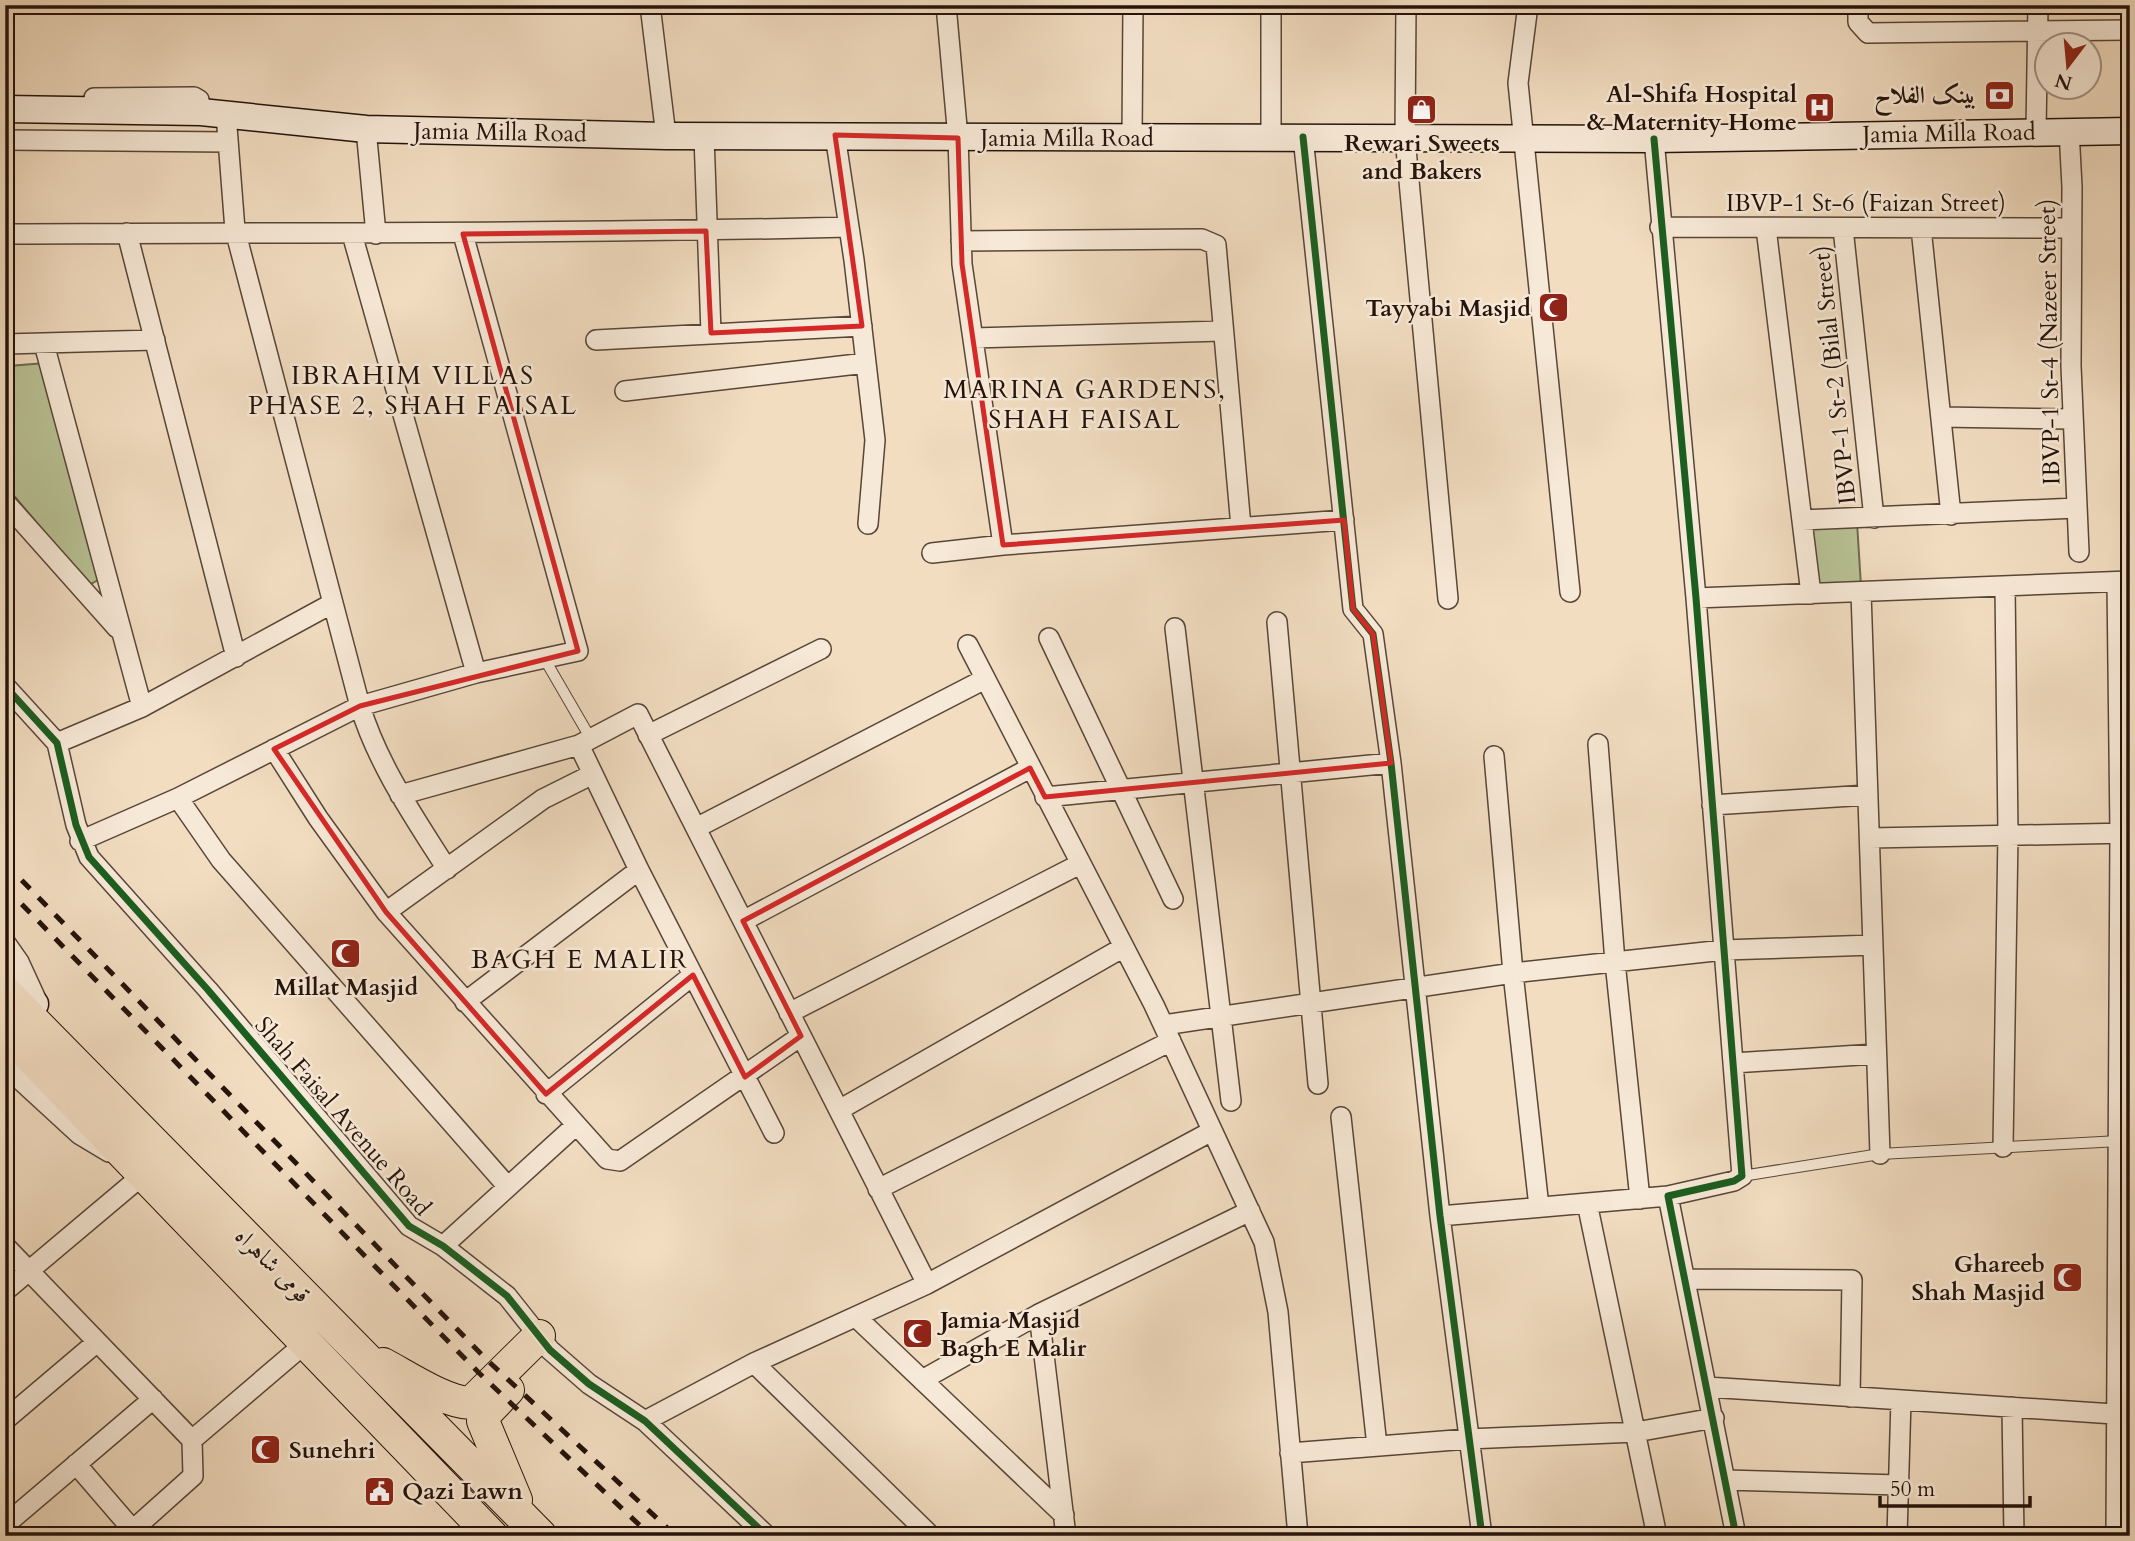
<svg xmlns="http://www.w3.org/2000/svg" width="2135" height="1541" viewBox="0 0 2135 1541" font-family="Cardo,Amiri,serif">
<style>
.green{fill:#b8c295;stroke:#6e6a50;stroke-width:2}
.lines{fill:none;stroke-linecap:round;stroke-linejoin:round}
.service-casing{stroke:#584638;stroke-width:12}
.minor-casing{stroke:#584638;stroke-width:22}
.secondary-casing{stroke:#24130b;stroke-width:29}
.trunk-casing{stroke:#24130b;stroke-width:34}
.service{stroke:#f7e9d7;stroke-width:10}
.minor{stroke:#f7e9d7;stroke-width:19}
.secondary{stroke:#f7e9d7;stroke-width:26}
.trunk{stroke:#f2ddc1;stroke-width:32}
.rail{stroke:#24130b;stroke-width:5;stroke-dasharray:12 12;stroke-linecap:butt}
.cycleway-casing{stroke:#f7e9d7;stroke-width:11}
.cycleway{stroke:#1b5e20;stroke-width:7}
.marked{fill:none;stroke:#d62828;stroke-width:5;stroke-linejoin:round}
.labels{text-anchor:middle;stroke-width:5;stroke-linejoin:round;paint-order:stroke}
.poi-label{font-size:24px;font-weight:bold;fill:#24130b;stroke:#f7e9d7;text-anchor:end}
.street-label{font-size:24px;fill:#24130b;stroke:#f7e9d7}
.neighbourhood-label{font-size:26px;letter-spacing:2px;fill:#24130b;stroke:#f7e9d7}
</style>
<rect width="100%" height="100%" fill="#f2ddc1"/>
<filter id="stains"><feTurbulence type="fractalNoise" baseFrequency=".00286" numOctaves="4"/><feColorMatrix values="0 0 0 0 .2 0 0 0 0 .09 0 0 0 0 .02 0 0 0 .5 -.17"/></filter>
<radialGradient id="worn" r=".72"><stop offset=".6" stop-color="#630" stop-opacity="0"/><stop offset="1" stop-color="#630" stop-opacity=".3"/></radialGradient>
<!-- green -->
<path class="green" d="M45,363L98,580L89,585L5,485L9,366Z
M1857,522L1861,586L1814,589L1808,523Z"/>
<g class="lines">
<defs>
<path id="service" d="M544,658L591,739
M1742,1176L1880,1154L2119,1141"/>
<path id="minor" d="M650,5L666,136
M946,5L958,138L962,264L1003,545L1344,520
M1271,5V138
M1406,5L1405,138L1448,599
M1528,5L1518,83L1570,592
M1858,5V22L1868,33L2130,30
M94,98L194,97L199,100L201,112
M226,114L235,230L360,706C378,765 414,817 447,869
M366,129L376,234
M2069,130L2072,187L2071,366L2079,552
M2036,131L2038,5
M835,135L854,260L875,440L868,524
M704,136L711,333
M1303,137L1353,609L1373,634L1391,763L1440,1216L1482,1536
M1132,138L1133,5
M1654,139L1696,598L1742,1176L1734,1181L1668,1196L1736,1536
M5,140L228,142
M1660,227L2071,228
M1766,228L1811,594
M1843,228L1874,518
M1921,228L1951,515
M127,233L236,657
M5,234C287,232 568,234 849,227
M352,234L476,673
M961,241L1202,239L1216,245L1241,527
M973,338L1222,331
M596,340L862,326
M5,344L155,340
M44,344L142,707
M625,391L866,363
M1941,417L2072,419
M5,502L117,628
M1802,520L2076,508
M932,553L1003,545
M1861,592L1880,1154
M1696,598L2129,581
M1277,622L1318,1084
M1175,628L1231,1101
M1049,638L1173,899
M968,645L1154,1005L1264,1242L1278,1312L1298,1536
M5,686L57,743L76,825L89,857L208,990L409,1226L443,1246L507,1296L550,1350L589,1384L645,1421L767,1536
M648,735L821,649
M57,743L142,707L333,603
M1598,744L1615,962L1640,1199
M274,749L318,818L386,912L607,1159L620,1161L801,1036
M1494,756L1513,973L1539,1207
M400,795L579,745
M1045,797L1391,763
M178,798L221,860L508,1187
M1712,805L1868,795
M696,828L985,679
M1870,838L2130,833
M80,841L178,798L360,706L476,673L578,651L463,234
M386,912L543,799L591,775
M743,921L1030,768
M5,942L19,962L36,999
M465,1002L639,870
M789,1013L1080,864
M1164,1025L1513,973L1724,950L1873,945
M1733,1063L1876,1054
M5,1066L79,1134L109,1152
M546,1094L693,975
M839,1110L1124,947
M1341,1117L1377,1446
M774,1133L639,870L579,745L638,714L927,1284
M2003,1147L2008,834L2005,586
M878,1189L1171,1041
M1587,1203L1657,1536
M1440,1216L1668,1196
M5,1246L192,1440L193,1476L126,1536
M443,1246L575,1126
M1685,1279L1852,1280L1850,1397
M5,1291L144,1174L138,1170
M1039,1314L1066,1536
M856,1317L1064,1515
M754,1363L931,1536
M922,1380L1039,1314L1250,1211
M1707,1387L2129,1415
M2012,1407L2014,1536
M5,1420L97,1342
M645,1421L754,1363L927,1284L1212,1131
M192,1440L308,1341
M1290,1453L1468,1439L1636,1432L1714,1418
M76,1464L138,1536
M1725,1480L1898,1485
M5,1525L153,1399
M1897,1536L1901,1400
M2116,1536L2120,833L2117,582"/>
<path id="secondary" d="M5,109L201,112L366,129L666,136L1654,139L2130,131
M5,972L35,1004"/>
<path id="trunk" d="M5,992L541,1536
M5,1031L492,1536
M383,1364C406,1376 446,1403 471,1403L539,1336
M508,1390L485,1414L483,1421L516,1500"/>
</defs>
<!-- service casing -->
<use href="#service" class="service-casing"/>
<!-- minor casing -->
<use href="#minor" class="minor-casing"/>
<!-- secondary casing -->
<use href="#secondary" class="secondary-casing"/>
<!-- trunk casing -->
<use href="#trunk" class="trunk-casing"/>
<!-- service -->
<use href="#service" class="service"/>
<!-- minor -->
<use href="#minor" class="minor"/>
<!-- secondary -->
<use href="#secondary" class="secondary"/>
<!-- trunk -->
<use href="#trunk" class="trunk"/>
<!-- rail -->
<path class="rail" d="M5,863L486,1359L676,1536
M5,887L479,1373L651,1536"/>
<defs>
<path id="cycleway" d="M1303,137L1353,609L1373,634L1391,763L1440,1216L1482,1536
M1654,139L1696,598L1742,1176L1734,1181L1668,1196L1736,1536
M5,686L57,743L76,825L89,857L208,990L409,1226L443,1246L507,1296L550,1350L589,1384L645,1421L767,1536"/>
</defs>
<!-- cycleway casing -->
<use href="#cycleway" class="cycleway-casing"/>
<!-- cycleway -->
<use href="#cycleway" class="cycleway"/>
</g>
<!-- marked area -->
<path class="marked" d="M835,135L958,138L962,264L1003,545L1344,520L1353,609L1373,634L1391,763L1045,797L1030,768L743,921L801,1036L745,1077L693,975L546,1094L386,912L274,749L360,706L578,651L463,234L706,231L711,333L862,326Z"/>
<!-- icons -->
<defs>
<symbol id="bank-square" viewBox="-11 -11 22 22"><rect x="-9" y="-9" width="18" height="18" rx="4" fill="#8f2418" stroke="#f7e9d7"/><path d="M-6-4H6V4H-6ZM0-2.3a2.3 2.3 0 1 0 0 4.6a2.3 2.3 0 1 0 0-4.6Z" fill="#fff"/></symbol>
<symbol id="hospital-square" viewBox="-11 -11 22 22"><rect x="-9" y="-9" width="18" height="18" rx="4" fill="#8f2418" stroke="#f7e9d7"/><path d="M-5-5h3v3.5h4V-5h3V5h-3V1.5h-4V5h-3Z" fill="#fff"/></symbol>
<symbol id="shop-square" viewBox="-11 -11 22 22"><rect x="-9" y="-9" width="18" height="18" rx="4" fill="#8f2418" stroke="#f7e9d7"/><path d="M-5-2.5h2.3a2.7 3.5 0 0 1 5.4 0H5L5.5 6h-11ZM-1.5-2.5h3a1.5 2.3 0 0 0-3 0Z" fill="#fff"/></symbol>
<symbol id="mosque-square" viewBox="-11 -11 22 22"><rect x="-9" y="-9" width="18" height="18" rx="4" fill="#8f2418" stroke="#f7e9d7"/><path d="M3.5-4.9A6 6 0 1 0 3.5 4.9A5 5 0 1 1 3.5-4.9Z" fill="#fff"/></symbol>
<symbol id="civic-square" viewBox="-11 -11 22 22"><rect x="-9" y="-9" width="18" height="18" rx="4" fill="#8f2418" stroke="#f7e9d7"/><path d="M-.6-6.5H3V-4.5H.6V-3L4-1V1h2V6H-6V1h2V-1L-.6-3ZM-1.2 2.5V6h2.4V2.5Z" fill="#fff"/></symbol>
</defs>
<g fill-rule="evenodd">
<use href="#bank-square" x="1982" y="78" width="35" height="35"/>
<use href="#hospital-square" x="1802" y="90" width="35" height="35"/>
<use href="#shop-square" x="1404" y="92" width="35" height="35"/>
<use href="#mosque-square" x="1536" y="290" width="35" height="35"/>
<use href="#mosque-square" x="328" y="936" width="35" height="35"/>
<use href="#mosque-square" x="2050" y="1260" width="35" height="35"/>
<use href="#mosque-square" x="900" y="1316" width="35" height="35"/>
<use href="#mosque-square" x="248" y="1432" width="35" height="35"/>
<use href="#civic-square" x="362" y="1474" width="35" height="35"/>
</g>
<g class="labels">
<!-- poi labels -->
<g class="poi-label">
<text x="1797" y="102">Al-Shifa Hospital<tspan x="1797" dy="28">&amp; Maternity Home</tspan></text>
<text x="1976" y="103">بینک الفلاح</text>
<text x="1422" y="151" text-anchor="middle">Rewari Sweets<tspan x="1422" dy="28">and Bakers</tspan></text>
<text x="1531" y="316">Tayyabi Masjid</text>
<text x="346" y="995" text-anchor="middle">Millat Masjid</text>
<text x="2045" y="1272">Ghareeb<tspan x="2045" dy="28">Shah Masjid</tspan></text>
<text x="940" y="1328" text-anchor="start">Jamia Masjid<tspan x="940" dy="28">Bagh E Malir</tspan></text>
<text x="289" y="1458" text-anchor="start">Sunehri</text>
<text x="402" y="1499" text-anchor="start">Qazi Lawn</text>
</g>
<!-- street labels -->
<g class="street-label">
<text transform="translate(500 132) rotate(1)" y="8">Jamia Milla Road</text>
<text transform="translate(1949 133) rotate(-1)" y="8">Jamia Milla Road</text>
<text x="1067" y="146">Jamia Milla Road</text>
<text x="1866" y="211">IBVP-1 St-6 (Faizan Street)</text>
<text transform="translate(2049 342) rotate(-91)" y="8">IBVP-1 St-4 (Nazeer Street)</text>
<text transform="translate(1834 375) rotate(-96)" y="8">IBVP-1 St-2 (Bilal Street)</text>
<text transform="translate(343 1116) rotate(49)" y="8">Shah Faisal Avenue Road</text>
<text transform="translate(273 1265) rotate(45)" y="8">قومی شاہراہ</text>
</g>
<!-- neighbourhood labels -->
<g class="neighbourhood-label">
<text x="413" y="384">IBRAHIM VILLAS<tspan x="413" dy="30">PHASE 2, SHAH FAISAL</tspan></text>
<text x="1085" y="398">MARINA GARDENS,<tspan x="1085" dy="30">SHAH FAISAL</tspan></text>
<text x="580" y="968">BAGH E MALIR</text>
</g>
</g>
<!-- margin -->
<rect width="2135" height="1541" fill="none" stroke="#f2ddc1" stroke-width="28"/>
<rect x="7" y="7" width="2121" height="1527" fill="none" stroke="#24130b" stroke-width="3.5"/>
<rect x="14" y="14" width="2107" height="1513" fill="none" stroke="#24130b" stroke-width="2"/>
<!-- north arrow -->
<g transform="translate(2068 66) rotate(196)"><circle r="33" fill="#f7e9d7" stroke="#a39385" stroke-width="2"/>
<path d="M0-5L12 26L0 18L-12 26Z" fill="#8f2418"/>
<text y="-10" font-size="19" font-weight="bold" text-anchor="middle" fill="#24130b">N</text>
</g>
<!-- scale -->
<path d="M1880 1496v10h150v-10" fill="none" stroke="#24130b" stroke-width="3.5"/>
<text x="1890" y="1496" font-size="21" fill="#24130b" stroke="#f7e9d7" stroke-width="5" paint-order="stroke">50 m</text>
<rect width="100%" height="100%" filter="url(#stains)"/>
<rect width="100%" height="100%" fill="url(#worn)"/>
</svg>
